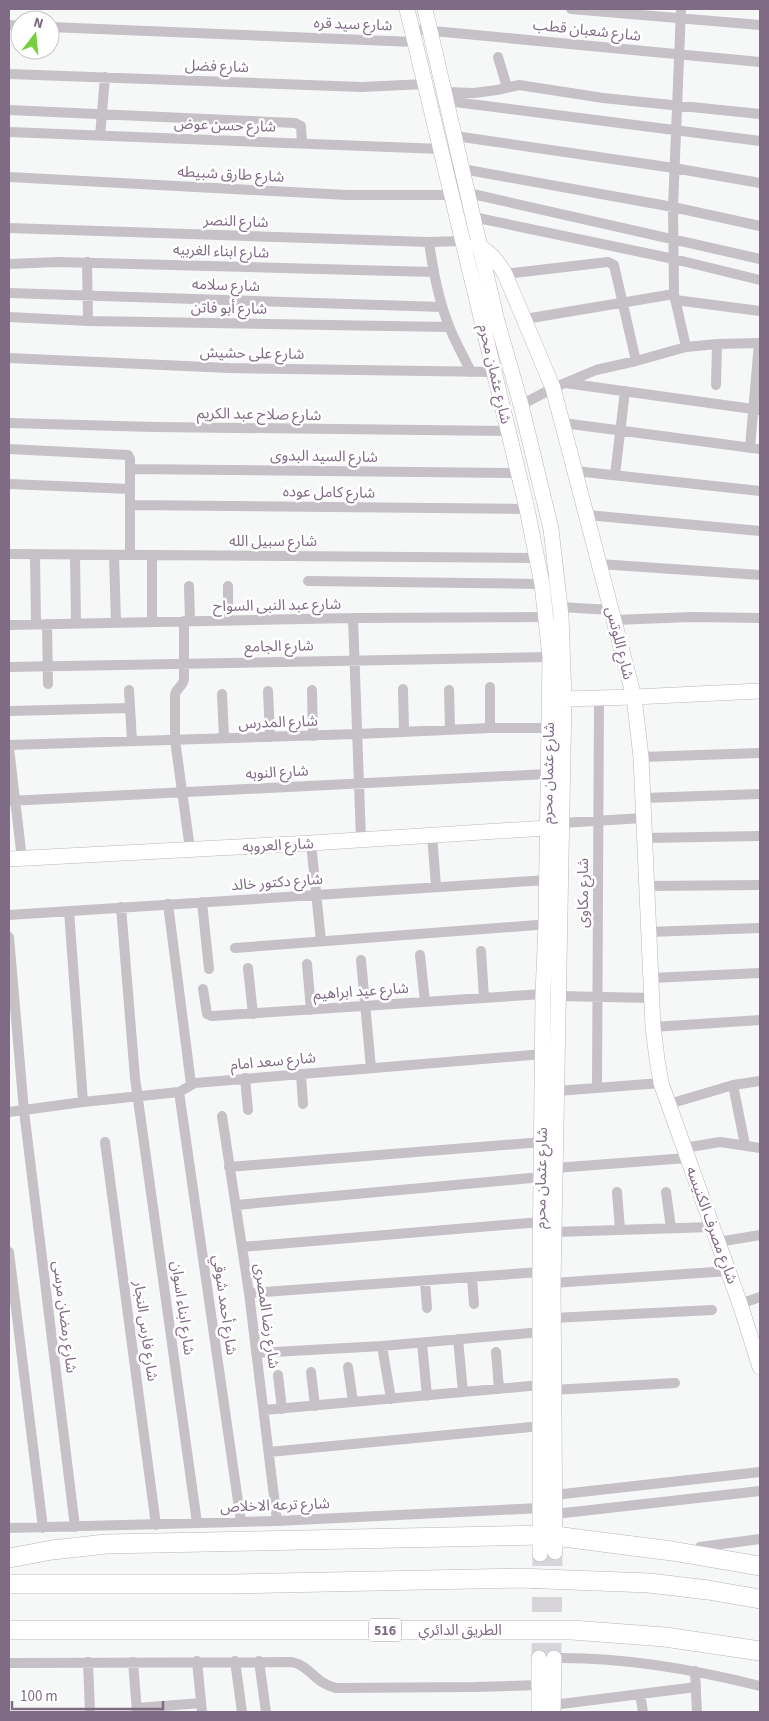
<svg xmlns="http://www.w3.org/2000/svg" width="769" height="1721" viewBox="0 0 769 1721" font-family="'Source Sans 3','Noto Sans Arabic',sans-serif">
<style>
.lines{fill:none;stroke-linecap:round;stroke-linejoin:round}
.secondary-tunnel{stroke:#d8d5da;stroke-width:15;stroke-dasharray:15 8;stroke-linecap:butt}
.secondary-casing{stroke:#bcb5bd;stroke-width:16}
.highway-casing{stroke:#b9b4ba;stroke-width:20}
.street{stroke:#c6c0c7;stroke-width:10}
.secondary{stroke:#fff;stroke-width:15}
.highway{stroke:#fff;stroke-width:19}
.labels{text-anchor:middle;stroke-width:5;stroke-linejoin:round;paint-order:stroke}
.shield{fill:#fff;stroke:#a597a9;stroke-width:1}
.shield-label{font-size:14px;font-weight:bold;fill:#7f6b84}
.street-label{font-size:15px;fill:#7f6b84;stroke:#fff}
</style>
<rect width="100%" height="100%" fill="#f6f8f7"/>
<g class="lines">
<!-- secondary-tunnel -->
<path class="secondary-tunnel" d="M539,1658L540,1554
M554,1658L555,1552"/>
<defs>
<path id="secondary" d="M407,9L527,509L542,584L550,657L546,924L543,994L540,1272V1554
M425,9L497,321L521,405L551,529L561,616L564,699L553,1283L555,1552
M476,245C489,250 498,262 505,274L553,388L634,697L641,757L653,1027L657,1059L661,1083L740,1304L760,1367
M564,699L634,697L760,691
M9,859L311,843L547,828
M539,1712V1658
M553,1712L554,1658"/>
<path id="highway" d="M555,1536L672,1551L760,1566
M9,1558L52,1550L106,1544L541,1535
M9,1584H233L519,1578L649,1583L708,1590L760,1599
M9,1630H572L665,1637L760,1651"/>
</defs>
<!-- secondary casing -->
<use href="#secondary" class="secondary-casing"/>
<!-- highway casing -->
<use href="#highway" class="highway-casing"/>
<!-- street -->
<path class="street" d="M571,9L760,25
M681,9L673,207L674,294L686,347
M9,25L20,26
M50,27L415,42
M412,29L760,62
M498,57L507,87
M9,74L362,87L425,84
M445,92L474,93L497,90L519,85L603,98L760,114
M447,101L760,141
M9,110L295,123L301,126L302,143
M9,132L441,149
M100,136L105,77
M455,136L674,168L760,183
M462,169L673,207L760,226
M9,177L347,195H452
M468,193L760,259
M473,217L674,259L760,280
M9,228L429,242L463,241
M429,242C433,271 438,299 449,326C455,342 464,357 471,372
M87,262L88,321
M9,264L58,262L433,272
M505,274L608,262L614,265L636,361
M9,293L442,307
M675,300L760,311
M9,317L88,321L449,327
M525,319L674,294
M9,358L229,368L494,372
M565,383L760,410
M716,385L717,344
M521,405L553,388L596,370L636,361L686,347L717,344L760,343
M9,423L155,427L508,431
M563,423L760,449
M750,448L759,343
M9,449L128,455L130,459V555
M130,469L518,473
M575,471L760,491
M615,475L625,391
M9,484L130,489
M130,505L527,509
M587,515L760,531
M9,554L538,558
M35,555L36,624
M75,555L76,624
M114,555L116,623
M152,555V622
M599,564L760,575
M308,581L542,584
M189,586L190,621
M228,586V621
M560,607L611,610
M353,618L361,840
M614,620L692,617L760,618
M184,621V679C183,687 176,688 175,695V740L190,849
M47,624L48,684
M9,625L353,618L546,617
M9,667L550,657
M490,687V728
M403,689L404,731
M129,690L132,741
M312,690L313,736
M449,690L450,729
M268,691L270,737
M222,694L224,738
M9,711L130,708
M9,745L357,734L490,728H548
M9,748L22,859
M641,757L760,753
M643,798L760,794
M9,801L547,774
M562,823L643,818
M432,835L436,886
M644,838L760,836
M311,843L321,941
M647,886L760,885
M202,902L209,969
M168,904L191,1084
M121,907L135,1078L197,1523
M69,911L83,1102
M9,915L547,880
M649,932L760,928
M9,937L24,1111L75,1527
M235,948L550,924
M481,951L484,998
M420,955L425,1002
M361,960L371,1068
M307,964L311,1010
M248,968L253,1014
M651,978L760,973
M203,989L207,1014L212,1016L543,994
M559,996L652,998
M653,1027L760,1020
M301,1074L303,1104
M245,1078L248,1110
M733,1085L745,1145
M597,1088L599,698
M557,1091L661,1083
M179,1092L241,1522
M669,1104L733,1085L760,1081
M9,1112L83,1102L179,1092L195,1083L543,1054
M222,1116L249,1293L277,1521
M105,1142L156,1525
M684,1148L720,1142L760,1148
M229,1167L542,1142
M555,1168L687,1158
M617,1192L620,1229
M666,1192L671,1228
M236,1205L542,1177
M554,1232L712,1227
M718,1242L760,1235
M242,1247L541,1222
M9,1252L43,1528
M472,1277L474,1304
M425,1281L427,1308
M553,1283L729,1271
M249,1293L540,1272
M740,1304L760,1297
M553,1318L712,1310
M458,1339L463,1392
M422,1343L427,1396
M382,1346L391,1399
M496,1352L499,1389
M256,1353L382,1346L541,1332
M348,1367L353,1402
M311,1372L315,1406
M278,1375L282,1409
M553,1390L675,1383
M264,1410L541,1385
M269,1452L541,1426
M554,1495L760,1472
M555,1514L760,1491
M9,1528L277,1521L541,1508
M700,1547L760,1539
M554,1658C624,1657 693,1669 760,1686
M197,1661L202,1712
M235,1661L242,1712
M259,1661L266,1712
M88,1662L90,1712
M133,1662L137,1712
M9,1663L292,1662C312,1667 314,1683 336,1688L475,1687L539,1685
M695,1671L697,1712
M640,1694L643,1712
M553,1705L696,1687
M137,1708L201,1703"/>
<!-- secondary -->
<use href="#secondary" class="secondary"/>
<!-- highway -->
<use href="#highway" class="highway"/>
</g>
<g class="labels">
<!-- shield labels -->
<rect class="shield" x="369" y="1618.5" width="32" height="23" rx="4"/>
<g class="shield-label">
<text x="385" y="1635">516</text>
</g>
<!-- street labels -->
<g class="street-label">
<text transform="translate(353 24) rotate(2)" y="5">شارع سيد قره</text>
<text transform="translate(587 30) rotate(6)" y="5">شارع شعبان قطب</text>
<text transform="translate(217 66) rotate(2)" y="5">شارع فضل</text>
<text transform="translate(225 125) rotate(2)" y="5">شارع حسن عوض</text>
<text transform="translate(231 174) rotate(3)" y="5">شارع طارق شبيطه</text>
<text transform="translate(236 221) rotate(2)" y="5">شارع النصر</text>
<text transform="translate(221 251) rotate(2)" y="5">شارع ابناء الغربيه</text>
<text transform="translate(226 285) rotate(2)" y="5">شارع سلامه</text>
<text transform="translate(229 308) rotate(1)" y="5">شارع أبو فاتن</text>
<text transform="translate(252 353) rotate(1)" y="5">شارع على حشيش</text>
<text transform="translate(495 374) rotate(77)" y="5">شارع عثمان محرم</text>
<text transform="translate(259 414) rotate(1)" y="5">شارع صلاح عبد الكريم</text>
<text transform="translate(324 456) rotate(1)" y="5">شارع السيد البدوى</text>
<text transform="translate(329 492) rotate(1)" y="5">شارع كامل عوده</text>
<text x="273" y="546">شارع سبيل الله</text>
<text transform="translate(277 605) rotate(-1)" y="5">شارع عبد النبى السواح</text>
<text transform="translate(620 643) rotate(76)" y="5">شارع اللوتس</text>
<text transform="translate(279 646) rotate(-1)" y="5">شارع الجامع</text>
<text transform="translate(278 722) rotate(-2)" y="5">شارع المدرس</text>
<text transform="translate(277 772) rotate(-3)" y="5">شارع النوبه</text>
<text transform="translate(548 773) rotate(-89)" y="5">شارع عثمان محرم</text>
<text transform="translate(278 845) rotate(-3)" y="5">شارع العروبه</text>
<text transform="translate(277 882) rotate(-4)" y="5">شارع دكتور خالد</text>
<text transform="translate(583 893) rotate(-90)" y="5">شارع مكاوى</text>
<text transform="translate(361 991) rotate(-4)" y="5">شارع عيد ابراهيم</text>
<text transform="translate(273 1061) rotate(-5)" y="5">شارع سعد امام</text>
<text transform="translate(541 1178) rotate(-89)" y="5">شارع عثمان محرم</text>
<text transform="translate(712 1225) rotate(70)" y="5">شارع مصرف الكنيسه</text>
<text transform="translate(225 1305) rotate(82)" y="5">شارع أحمد شوقي</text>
<text transform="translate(183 1308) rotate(82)" y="5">شارع ابناء اسوان</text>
<text transform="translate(267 1316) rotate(82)" y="5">شارع رضا المصرى</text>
<text transform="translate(65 1317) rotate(83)" y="5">شارع رمضان مرسى</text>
<text transform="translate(146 1331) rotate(82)" y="5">شارع فارس النجار</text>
<text transform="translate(275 1505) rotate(-2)" y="5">شارع ترعه الاخلاص</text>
<text x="460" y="1635">الطريق الدائري</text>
</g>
</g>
<!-- border -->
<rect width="769" height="1721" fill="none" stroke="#7f6b84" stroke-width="20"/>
<!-- north arrow -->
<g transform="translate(35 35) rotate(16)"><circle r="24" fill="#ffffff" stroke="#ccc4ce"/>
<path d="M0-4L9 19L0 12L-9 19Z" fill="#77cf40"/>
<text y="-8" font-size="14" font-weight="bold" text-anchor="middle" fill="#7f6b84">N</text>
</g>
<!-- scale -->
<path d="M12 1701v8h151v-8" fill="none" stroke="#7f6b84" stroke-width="2.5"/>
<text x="20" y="1701" font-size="15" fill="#7f6b84" stroke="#ffffff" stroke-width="4" paint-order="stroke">100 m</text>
</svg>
